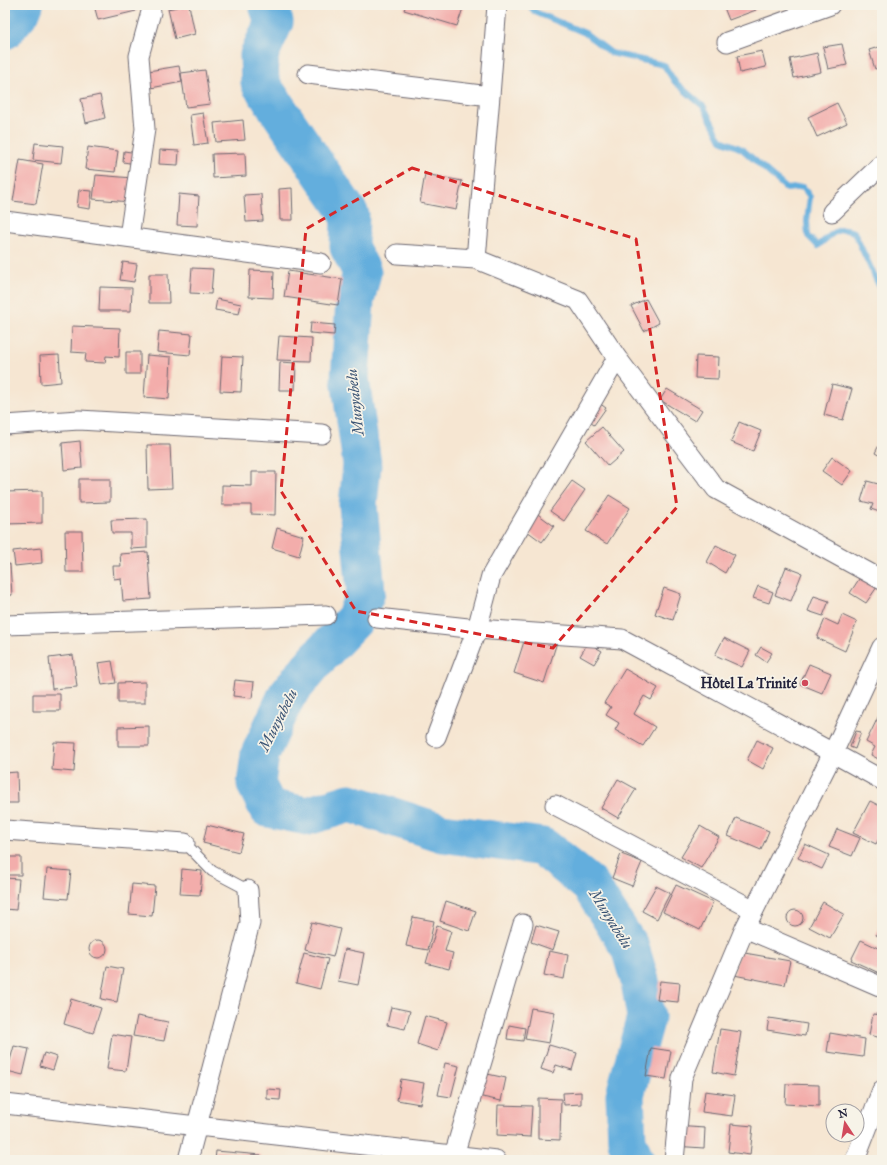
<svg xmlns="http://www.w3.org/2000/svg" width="887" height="1165" viewBox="0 0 887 1165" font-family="'IM FELL Great Primer',serif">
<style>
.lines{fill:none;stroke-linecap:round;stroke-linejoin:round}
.stream{stroke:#64aedd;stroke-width:6}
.river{stroke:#64aedd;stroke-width:39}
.building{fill:#f3adab}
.lane-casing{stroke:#6c6770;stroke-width:12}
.street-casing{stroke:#6c6770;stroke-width:21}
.lane{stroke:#fff;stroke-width:10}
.street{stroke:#fff;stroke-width:19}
.marked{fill:none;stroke:#d62828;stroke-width:3;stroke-dasharray:8 5;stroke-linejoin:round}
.poi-dot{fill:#d1495b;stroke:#f7f3e8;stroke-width:1.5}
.labels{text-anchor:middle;stroke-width:3.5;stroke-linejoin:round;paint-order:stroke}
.poi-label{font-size:14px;font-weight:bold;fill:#22223b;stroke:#f7f3e8;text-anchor:end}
.water-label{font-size:15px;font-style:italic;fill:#395374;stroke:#f7f3e8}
</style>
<rect width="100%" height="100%" fill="#f7f3e8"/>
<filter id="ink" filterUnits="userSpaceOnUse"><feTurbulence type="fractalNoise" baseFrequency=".025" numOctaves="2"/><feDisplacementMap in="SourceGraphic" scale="8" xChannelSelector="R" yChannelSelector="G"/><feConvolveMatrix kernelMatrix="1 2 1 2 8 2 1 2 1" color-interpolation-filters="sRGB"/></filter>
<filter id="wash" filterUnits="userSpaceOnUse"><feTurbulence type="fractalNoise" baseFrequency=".012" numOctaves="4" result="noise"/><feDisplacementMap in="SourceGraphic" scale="16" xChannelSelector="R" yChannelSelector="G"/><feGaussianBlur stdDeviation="0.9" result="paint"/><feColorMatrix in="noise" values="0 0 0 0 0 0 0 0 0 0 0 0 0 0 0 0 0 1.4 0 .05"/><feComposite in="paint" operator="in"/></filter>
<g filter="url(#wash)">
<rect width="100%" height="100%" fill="#f6e6d2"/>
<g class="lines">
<!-- stream -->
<path class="stream" d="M529,5L535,12L585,33L611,53L664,65L675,82L704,107L721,140L742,149L787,189L803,187L810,197L807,221L808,236L818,246C831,235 837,225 854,232L882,292"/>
<!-- river -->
<path class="river" d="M268,5L274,22L259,55L260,83L350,215L349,247L362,272L355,301L350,378L362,464L358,505L366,592L355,619L316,660L287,695L260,754L256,784L268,808L307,816L350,803L442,833L543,847L590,885L630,948L640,981L646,1017L625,1095L627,1141L635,1160
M5,30L21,11L24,5"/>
</g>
<g id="blocks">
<!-- building -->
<path class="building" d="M94,5H134L136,11L98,20Z
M186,5H189L195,34L175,39L168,9Z
M406,5H464L457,26L404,10Z
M723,5H754L756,10L729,20Z
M842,44L847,65L828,69L823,47Z
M882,46V67L875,69L869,50Z
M762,51L766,67L740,73L737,56Z
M817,53L821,72L794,78L790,59Z
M179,66L182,82L151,88L148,71Z
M205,70L210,104L186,107L181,73Z
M100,95L105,118L86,123L81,99Z
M837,103L847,123L817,137L808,117Z
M203,113L208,143L194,145L190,115Z
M243,120L245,140L216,142L214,123Z
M35,143L63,146L61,163L33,160Z
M88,147L118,151L115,172L85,169Z
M160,150L179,151L178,165L159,164Z
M124,151L138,153L136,164L123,162Z
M245,153L246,176L213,178L212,154Z
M20,160L43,164L36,204L13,201Z
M425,174L462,181L456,210L420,203Z
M96,175L133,178L131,202L93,199Z
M292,188L293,220H280L279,189Z
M79,190L92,191L90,209L77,207Z
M179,194L199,196L197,226L177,225Z
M261,194L263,221L246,222L244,195Z
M123,262L137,264L134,282L120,280Z
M192,268L213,269L211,294L190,293Z
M250,270L274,271L273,298L249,297Z
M288,271L342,279L338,305L284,297Z
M149,274H168L169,303H149Z
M100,287L132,288L131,311H99Z
M217,299L241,304L239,314L215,310Z
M646,299L659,323L644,331L631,306Z
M311,323L335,325L334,335L310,333Z
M72,326L120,328L119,357L106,356L105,363L85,362L86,353L71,352Z
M159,331L192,334L190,355L157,352Z
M279,336L312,338L311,361L277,360Z
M126,352H140V374H126Z
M59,355L61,382L41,384L40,356Z
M147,355L171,357L169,399L144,397Z
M222,356L243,357L241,392L220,391Z
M696,356L719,357L718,379L695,378Z
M280,362L296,363L295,390H279Z
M832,384L852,389L843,420L824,415Z
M667,389L702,410L695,421L660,400Z
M599,403L606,408L594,425L587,420Z
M739,422L761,431L753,451L731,442Z
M602,427L624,452L608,466L586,441Z
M882,439V457L875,453Z
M80,441L82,468L64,470L62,443Z
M147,445H170L172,488L148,489Z
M832,457L852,471L842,485L822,471Z
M252,472H276L275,515L251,514V505H222V485L252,486Z
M79,479H110V502L79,503Z
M572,481L585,490L564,521L550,511Z
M867,481L882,485V513L871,509L873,504L861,501Z
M42,491V523L5,524V492Z
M609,495L630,508L607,544L586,531Z
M535,512L554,526L542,542L523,528Z
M147,519V548L131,549V533H112L111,520Z
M277,528L304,536L299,556L272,548Z
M65,531H82L83,572H66Z
M716,545L735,555L725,573L707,562Z
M41,548L42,563L15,566L13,551Z
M148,552L151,599L123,601L121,578L114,579L113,566H121L120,554Z
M10,564L12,595L5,596V565Z
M786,567L802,573L791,601L775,595Z
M861,576L877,587L866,603L850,593Z
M758,586L773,592L769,603L753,598Z
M664,588L681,594L673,620L655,614Z
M814,596L829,601L823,616L808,611Z
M842,615L857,622L845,651L817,638L825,619L838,625Z
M528,629L558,639L544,683L514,673Z
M724,638L750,651L742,667L715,655Z
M588,643L602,651L594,664L580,656Z
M761,647L772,653L766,662L756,655Z
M73,655L77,687L52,689L49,658Z
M112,661L116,683L102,685L98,663Z
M809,664L831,673L822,693L800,684Z
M625,669L658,688L651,700L644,696L634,714L655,727L643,746L615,730L619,723L606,715L611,707L604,703Z
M235,680L254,682L252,698L233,696Z
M145,682V703H118V683Z
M33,694H60V711H33Z
M882,709V761L871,755L875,747L866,742Z
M149,726V746H118V727Z
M856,731L861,732L855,749L850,747Z
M757,740L773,748L763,769L747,760Z
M54,742L76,743L74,772L52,770Z
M17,772L18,803H5V773Z
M618,779L636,789L618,818L601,808Z
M870,801L882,807V833L876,844L853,833Z
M736,818L769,831L761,850L728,836Z
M207,825L244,834L239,852L203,843Z
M700,826L719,837L701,868L681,857Z
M837,829L860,838L852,856L829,847Z
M805,844L829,855L822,869L798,858Z
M621,854L642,862L632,886L612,878Z
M5,857H21V875H5Z
M47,869L71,871L68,899L44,897Z
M182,869L202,871L200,895L180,894Z
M5,878L19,879L16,910L5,909Z
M132,884L155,886L152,916L129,914Z
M676,885L713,902L700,930L663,912Z
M656,886L670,893L657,919L642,911Z
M446,901L476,911L469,931L440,921Z
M823,902L844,914L830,938L809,927Z
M787 918a8 8 0 1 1 16 0a8 8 0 1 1-16 0Z
M413,917L434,921L428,950L406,946Z
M312,922L340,929L333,957L305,950Z
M882,923V938L876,935Z
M536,925L559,932L553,950L531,942Z
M437,926L451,931L445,951L453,953L449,969L426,963Z
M861,940L882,950V966L879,973L851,960Z
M89 949a9 9 0 1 1 18 0a9 9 0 1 1-18 0Z
M345,949L364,953L358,985L338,981Z
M549,951L568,955L564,979L544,975Z
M739,952L790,961L785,985L734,975Z
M304,953L328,959L320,989L296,983Z
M107,966L123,969L117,1002L101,999Z
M660,981L680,983L678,1002L657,1000Z
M71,999L101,1008L93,1033L64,1024Z
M391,1007L410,1011L405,1029L387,1025Z
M531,1008L555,1012L549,1043L525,1039Z
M873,1014L882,1015V1038L869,1035Z
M137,1016L168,1022L164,1041L133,1036Z
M425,1016L447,1022L438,1051L417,1044Z
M769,1018L807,1024L805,1036L767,1030Z
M509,1025L525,1028L523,1041L507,1039Z
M720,1029L741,1032L734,1076L713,1072Z
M830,1033L865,1039L863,1057L827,1052Z
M112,1034L131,1037L126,1071L107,1069Z
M549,1045L577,1053L572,1070L556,1065L553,1073L541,1069Z
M14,1046L29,1049L23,1075L7,1071Z
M651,1048L671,1051L666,1079L646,1076Z
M44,1053L57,1057L53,1070L40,1066Z
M445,1063L459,1066L451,1097L438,1095Z
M478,1072L506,1078L501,1101L473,1095Z
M401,1079L424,1083L420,1104L397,1100Z
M786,1084L819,1085V1106L785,1104Z
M267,1089L281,1090L280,1100L267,1099Z
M705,1091L735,1095L732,1116L702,1112Z
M581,1092V1104L564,1105L563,1093Z
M538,1098L561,1099L560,1140L538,1139Z
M498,1105L532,1106L530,1137L497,1135Z
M731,1124L753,1126L750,1155L728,1152Z
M674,1126L705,1128L704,1148L673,1146Z
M216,1151L261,1155L260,1160H215Z"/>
</g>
</g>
<g filter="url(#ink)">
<use href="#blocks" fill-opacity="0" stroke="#6c6770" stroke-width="1"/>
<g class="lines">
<defs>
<path id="lane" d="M185,843L212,871L248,890"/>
<path id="street" d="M727,42L830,5
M308,74L490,96
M832,212L882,164
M5,221L321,263
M129,237L145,129L139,56L151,12
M397,254L476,259L490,96L497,5
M476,259L578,300L617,358L716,489L882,580
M5,425L79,420L322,434
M377,618L477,629L622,639L833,753L882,780
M5,625L326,615
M436,737L477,629L491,576L617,358
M555,805L754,910
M5,830L185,843
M745,928L882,987
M5,1104L496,1160
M454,1155L523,924
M188,1160L250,923L248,890
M674,1160L682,1078L745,928L833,753L882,647
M855,1160L882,1090"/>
</defs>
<!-- lane casing -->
<use href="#lane" class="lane-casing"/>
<!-- street casing -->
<use href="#street" class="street-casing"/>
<!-- lane -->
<use href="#lane" class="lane"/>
<!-- street -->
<use href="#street" class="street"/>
</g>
</g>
<!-- marked area -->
<path class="marked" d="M412,168L636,239L677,507L553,648L356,611L281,491L306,229Z"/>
<!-- markers -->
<circle class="poi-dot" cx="805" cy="683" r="4"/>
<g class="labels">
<!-- poi labels -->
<g class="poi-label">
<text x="797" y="688">Hôtel La Trinité</text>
</g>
<!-- water labels -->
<g class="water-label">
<text transform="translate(355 402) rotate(-96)" y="5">Munyabelu</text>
<text transform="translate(278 720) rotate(-63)" y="5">Munyabelu</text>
<text transform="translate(611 919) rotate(58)" y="5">Munyabelu</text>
</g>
</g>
<!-- margin -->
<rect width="887" height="1165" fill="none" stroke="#f7f3e8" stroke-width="20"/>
<!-- north arrow -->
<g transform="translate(845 1123) rotate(348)"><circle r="19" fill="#f7f3e8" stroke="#a29fa3"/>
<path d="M0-3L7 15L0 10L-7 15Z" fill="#d1495b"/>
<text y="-6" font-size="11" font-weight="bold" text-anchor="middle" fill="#22223b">N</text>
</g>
</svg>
